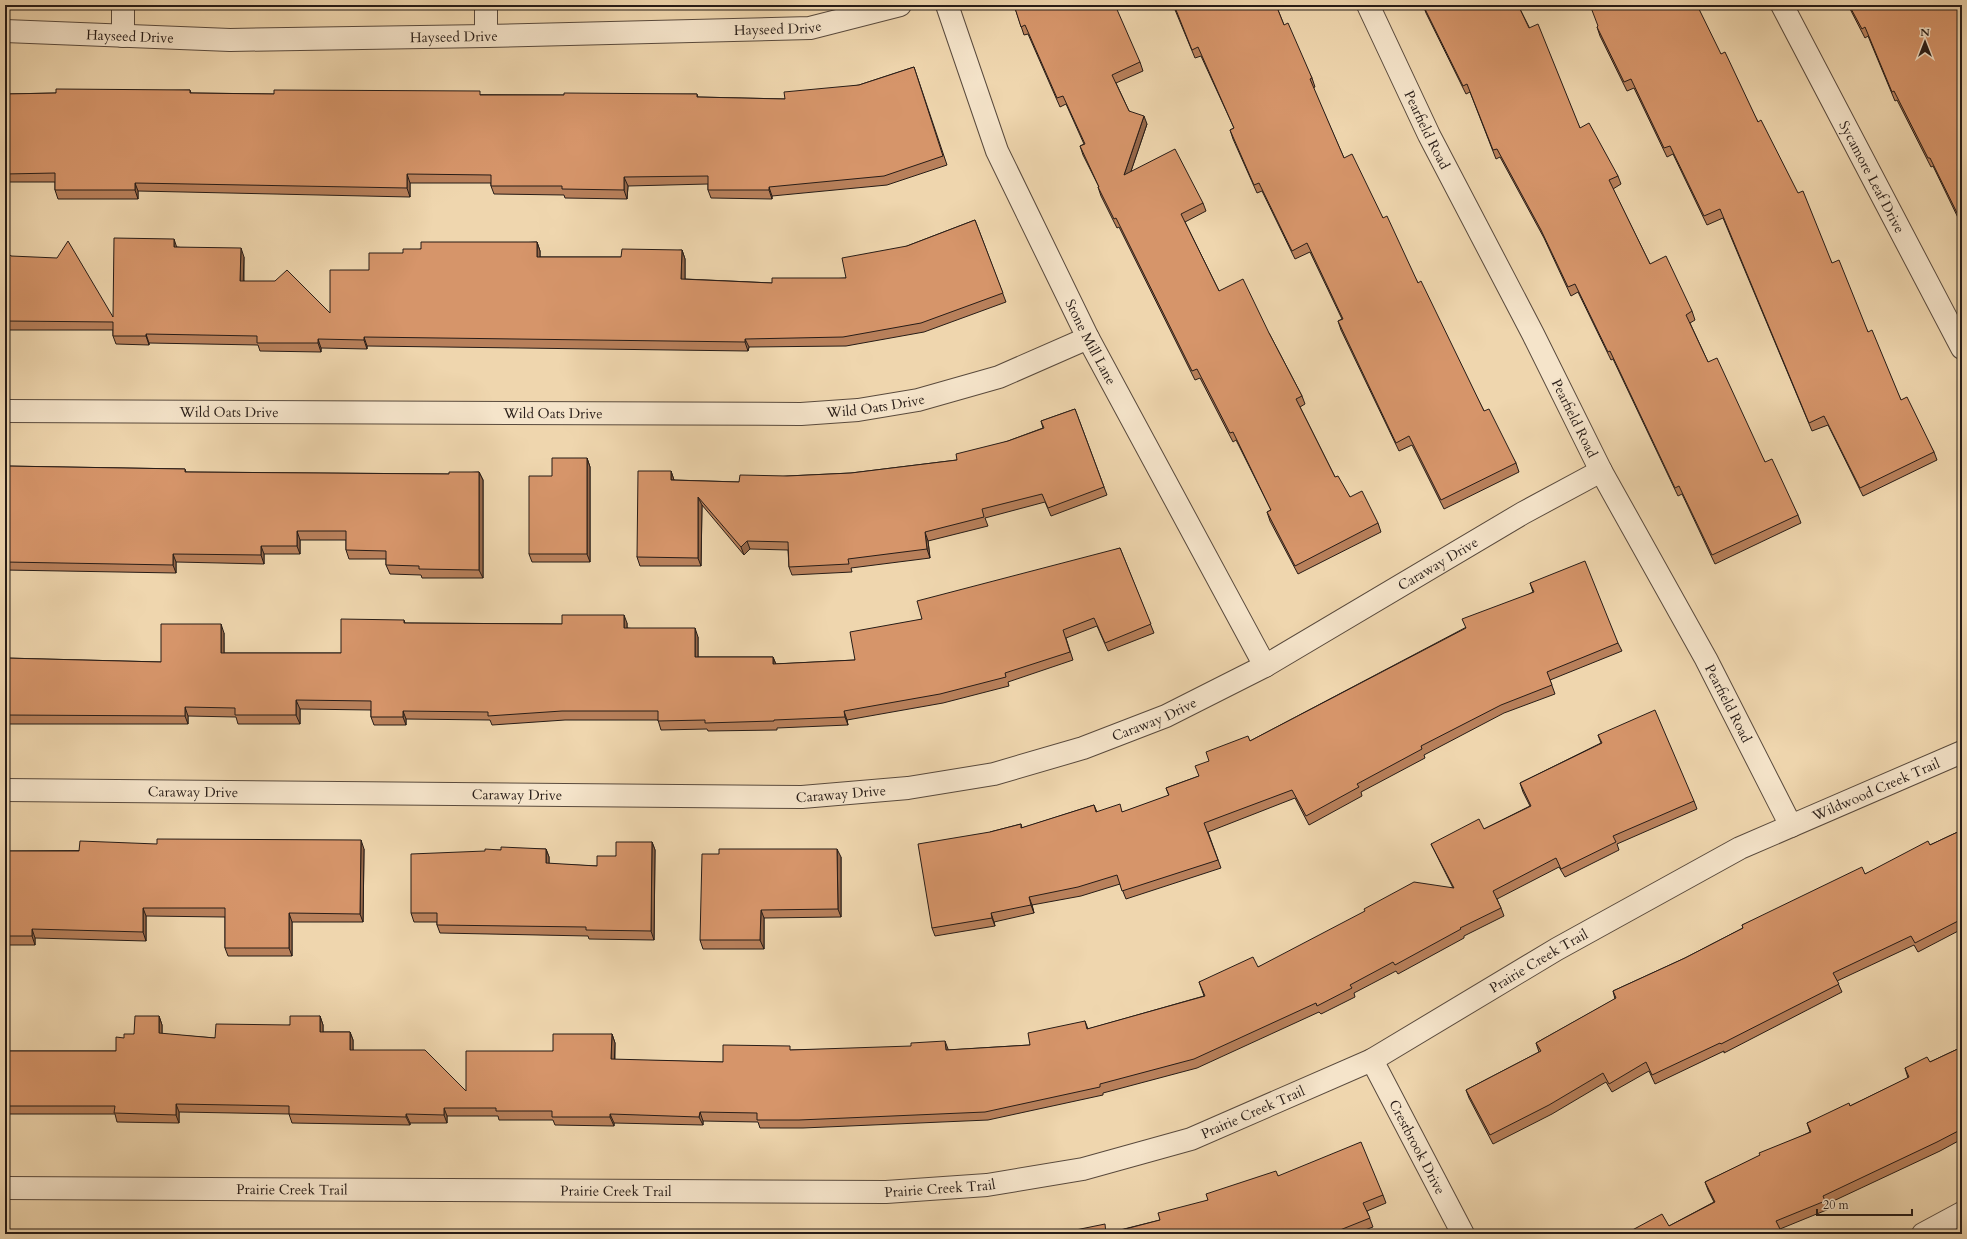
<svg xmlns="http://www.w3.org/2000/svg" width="1967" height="1239" viewBox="0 0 1967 1239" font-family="Cardo,serif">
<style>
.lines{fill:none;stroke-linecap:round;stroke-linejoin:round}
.minor-casing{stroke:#594a3d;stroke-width:24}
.minor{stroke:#f5e4ca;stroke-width:22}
.wall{fill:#b8805b;stroke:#271c17}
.shaded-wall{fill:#96684a;stroke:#271c17}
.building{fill:#d6956a;stroke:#271c17}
.labels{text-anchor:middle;stroke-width:4;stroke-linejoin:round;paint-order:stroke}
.street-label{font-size:14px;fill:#271c17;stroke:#f5e4ca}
</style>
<rect width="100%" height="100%" fill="#efd6ae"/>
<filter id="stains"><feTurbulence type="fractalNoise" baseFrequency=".005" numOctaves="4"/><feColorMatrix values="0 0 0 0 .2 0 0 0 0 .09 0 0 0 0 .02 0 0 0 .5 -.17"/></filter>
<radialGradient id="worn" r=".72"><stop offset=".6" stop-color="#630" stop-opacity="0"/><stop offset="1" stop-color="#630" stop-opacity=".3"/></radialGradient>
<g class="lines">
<defs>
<g id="minor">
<path id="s1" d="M947,5L997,151L1088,338L1265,666"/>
<path id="s2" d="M1368,5L1429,135L1533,334L1601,471L1706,659L1791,826"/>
<path id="s3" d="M1782,5L1962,348"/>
<path id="s4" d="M5,31L230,40L486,36L810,28L900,5"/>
<path d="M123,36V5"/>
<path d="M486,36V5"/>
<path id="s5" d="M5,411L801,414L858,410L918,400L999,377L1088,338"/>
<path id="s6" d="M5,790L802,797L908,788L994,774L1083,748L1166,716L1265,666L1523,513L1601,471"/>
<path id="s7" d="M1372,1060L1463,1234"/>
<path id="s8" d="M5,1188L886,1192L987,1185L1083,1169L1191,1139L1372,1060L1557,949L1740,848L1962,752"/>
<path d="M1923,1234L1962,1213"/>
</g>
</defs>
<!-- minor casing -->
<use href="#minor" class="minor-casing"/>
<!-- minor -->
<use href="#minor" class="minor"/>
</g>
<!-- wall -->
<path class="wall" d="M1014,5L1140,62L1143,71L1116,83L1129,111L1147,124L1131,171L1203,203L1206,211L1185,222L1219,291L1269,333L1302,396L1305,404L1300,407L1335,477L1350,497L1378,523L1381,532L1298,574L1270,521L1267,512L1271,510L1236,440L1233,442L1200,378L1195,380L1119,227L1117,228L1101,196L1098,187H1099L1083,155L1080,146L1084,144L1066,104L1060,107L1028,34L1024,35Z
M1173,5H1276L1284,25L1312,78L1315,87L1313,88L1344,158L1383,218L1418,283L1484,411L1516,463L1519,472L1444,509L1412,445L1399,451L1341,330L1338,321L1342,319L1310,252L1295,259L1262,191L1257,193L1233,139L1230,130L1234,128L1201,56L1195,58Z
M1423,5H1518L1580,128L1618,176L1621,184L1613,189L1650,264L1692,311L1695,320L1690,323L1708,362L1765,462L1798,515L1801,523L1715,564L1682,494L1678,496L1613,359L1611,360L1578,292L1571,296L1544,238L1500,157L1496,159L1470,92L1466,94L1426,13Z
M1848,5H1944L1962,14V226L1933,166L1931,167L1897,100L1895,101L1868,36L1865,38Z
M1597,27L1721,54L1758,122L1868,332L1901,400L1934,452L1937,460L1863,496L1828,425L1812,431L1723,218L1707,225L1673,154L1667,157L1634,88L1627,91L1600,36Z
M914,67L947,165L887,185L772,196V199L711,198L708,190V184L628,186L627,199L565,198L564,195L494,194L491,186V183H410V197L138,191V199H58L55,190V182H5V94L56,93L190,90L191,93L274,94L564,95L697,94L698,97L785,99L859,85Z
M975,220L1006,302L924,332L846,346L749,347L748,351L367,346V349L321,348V352L260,351L258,345L149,343V345L116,344L113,336V330H5V250L11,256L113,317L177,247L244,257V281L330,313L369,270L403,253L421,249L537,242L540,251V257H621L682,250L685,259V279L772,283L846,278L907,246Z
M1075,409L1107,495L1051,516L1045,502L985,518L988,526L928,541L930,558L851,568L852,572L792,575L789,567L788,550L750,549L744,555L702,505L701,566H640L637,557L671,471L674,480L739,482L787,476L851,473L957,460L1043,428L1041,421Z
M587,458L590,467V562H532L529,554Z
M5,466L185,469L186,472L449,474L479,472L483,480V578H422L421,575L390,574L386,565V559H349L346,550V540H300V554H264V564L176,562V573L5,570Z
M1120,548L1154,633L1108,651L1097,626L1066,638L1073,660L1008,682L1009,686L943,703L847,720L848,725L777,728V730L708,731L707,729L661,730L658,720H565L492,725L490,720L406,719V725H374L371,717V710L300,709V724H238L236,717L188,716V724H8V726H5V658L161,662L224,633V653H341L404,620L405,623L562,624L627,623V628L698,637V657H773L776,664L855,660L922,619Z
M1530,583L1618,643L1622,651L1550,680L1555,694L1504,713L1424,755L1425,758L1361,792L1362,796L1309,825L1295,798L1208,832L1221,868L1126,899L1120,884L1081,896L1032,905L1034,913L994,922L995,926L935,936L932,928L990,832L1021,824L1022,828L1094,805L1097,812H1123L1169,796L1166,788L1199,776L1209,761L1250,741L1533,592Z
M1598,735L1694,801L1697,809L1617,844L1619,850L1565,877L1559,867L1497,899L1501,908L1504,916L1464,936V938L1398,974L1396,971L1354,993L1355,997L1321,1014L1319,1012L1197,1068L1103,1093V1095L988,1120L803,1128H760L758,1122L703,1121V1125L614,1123V1126L555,1125L553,1120H499L498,1116H447V1123H410V1125L292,1123L289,1114L179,1112V1123L117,1122L115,1114H5V1051H116L124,1038L134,1034L159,1016L162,1025V1034L215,1038L290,1025L320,1016L323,1025V1032H350L353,1040V1050L466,1091L553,1051L612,1034L615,1043V1060L723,1062L792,1050L948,1049V1050L1030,1045L1085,1021L1088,1029L1204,996L1199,982L1258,967L1453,888L1431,844L1484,829L1530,806L1523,792L1520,783L1601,743Z
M1962,830V929L1918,952L1914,945L1837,981L1842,992L1724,1053V1051L1655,1084L1649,1071L1612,1092L1606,1082L1552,1114L1493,1144L1469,1098L1466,1090L1539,1052L1536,1043L1615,999L1613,991L1685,958L1743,928L1742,925L1865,874L1930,845Z
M652,842L655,850L654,940L589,939L588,936L440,933L437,925V922H414L411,913L485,851L501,850L546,849L549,857V864L597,866L616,856Z
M364,849L363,922H292V956H228L225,948V917L146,916V941L35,938V945H5V851Z
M841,857V917L764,918V949H703L700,940Z
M1962,1047V1139L1940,1151L1827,1204L1829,1209L1780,1229L1781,1234H1625L1669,1226L1714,1202L1708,1190L1705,1182L1810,1132L1807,1123L1850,1106L1908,1078L1905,1068L1930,1062Z
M1278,1176L1383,1195L1386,1203L1367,1211L1373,1227L1354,1234H1056L1108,1233L1160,1220L1208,1200Z"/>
<!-- shaded-wall -->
<path class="shaded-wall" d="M1144,116L1147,124L1127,183L1124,175Z
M407,174L410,183V197L407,188Z
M624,177L628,186L627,199L624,190Z
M135,183L138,191V199L135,190Z
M769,187L772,196V199L769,190Z
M174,239L177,248L174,247Z
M537,242L540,251V265L537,257Z
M241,248L244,257L243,289L240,281Z
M682,250L685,259V287L681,279Z
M146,334L149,343V345L146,336Z
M364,337L367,346V349L364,340Z
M318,339L321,348V352L318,343Z
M745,339L749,347L748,351L745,342Z
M587,458L590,467V562L587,554Z
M671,471L674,480H671Z
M479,472L483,480V578L479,570Z
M698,497L702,505L701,566L698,558Z
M297,531L300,540V554L297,546Z
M925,532L928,541L930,558L927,549Z
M747,541L750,549L744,555L741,547Z
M261,546L264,554V564L261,555Z
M173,554L176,562V573L173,565Z
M624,615L627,623V637L624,628Z
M221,624L224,633V662L221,653Z
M695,628L698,637V666L695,657Z
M773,657L776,665L773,664Z
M296,700L300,709V724L296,715Z
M185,707L188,716V724L185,716Z
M403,711L406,719V725L403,717Z
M844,711L847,720L848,725L845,717Z
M5,716L8,724V726L5,718Z
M361,840L364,849L363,922L360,914Z
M652,842L655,850L654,940L651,931Z
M546,849L549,857V872L546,863Z
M837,849L841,857V917L838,909Z
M1029,897L1032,905L1034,913L1031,905Z
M143,908L146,916V941L143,932Z
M761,910L764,918V949L760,940Z
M289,913L292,922V956L289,948Z
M991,913L994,922L995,926L992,918Z
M32,929L35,938V945L32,936Z
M159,1016L162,1025V1042L159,1033Z
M320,1016L323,1025V1040L320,1032Z
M350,1032L353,1040V1058L350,1050Z
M612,1034L615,1043L614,1068L611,1059Z
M945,1041L948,1049L949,1059L946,1050Z
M176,1104L179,1112V1123L176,1115Z
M444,1108L447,1116V1123L444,1115Z
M700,1112L703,1121V1125L699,1117Z
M406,1114L410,1123V1125L406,1117Z
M610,1114L614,1123V1126L610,1117Z"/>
<!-- building -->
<path class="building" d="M1014,5H1115L1140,62L1112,75L1129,111L1144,116L1124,175L1175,149L1203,203L1181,214L1219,291L1243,279L1269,333L1302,396L1296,399L1335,477L1338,476L1350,497L1362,491L1378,523L1295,566L1267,512L1271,510L1233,432L1230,433L1197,369L1192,371L1116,218L1114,219L1098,187H1099L1080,146L1085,144L1063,96L1057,98L1025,25L1021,27Z
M1174,5H1276L1284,25L1288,23L1312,78L1310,79L1344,158L1352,154L1383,218L1387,216L1418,283L1421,281L1484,411L1489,409L1516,463L1441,500L1409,436L1396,443L1338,321L1343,319L1307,243L1292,251L1259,183L1254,185L1230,130L1234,128L1198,47L1192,50Z
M1423,5H1518L1529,28L1538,24L1580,128L1589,123L1618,176L1609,180L1650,264L1666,256L1692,311L1686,315L1708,362L1717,358L1765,462L1772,459L1798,515L1712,555L1679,486L1675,488L1610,351L1608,352L1575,284L1568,287L1541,230L1497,149L1493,150L1467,84L1463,86Z
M1590,5H1697L1721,54L1725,52L1758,122L1761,120L1798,193L1803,191L1832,263L1839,260L1868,332L1872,330L1901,400L1907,397L1934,452L1860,488L1824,416L1809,423L1720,209L1704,216L1670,146L1664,148L1631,79L1624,82L1597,27L1598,26Z
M1849,5H1958L1962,14V223L1930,158H1928L1894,91L1892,92L1865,27L1862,29Z
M914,67L943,156L884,176L769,187V190H708V176L624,177V190L562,189V186H491V175L407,174V188L135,183V190H55V173L5,174V94L56,93V89L190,90V93L274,94V90L480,91V95H564V93L697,94V97L785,99L784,92L859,85Z
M975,220L1003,293L921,323L843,337L745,339V342L364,337V340L318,339V343H257V336L146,334V336H113V322L5,321V250L11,256L57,258L68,241L113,317L114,238L174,239V247L241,248L240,281H275L287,270L330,313V270H369V253H403V249H421V242H537V257H621L622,249L682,250L681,279L772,283V278H846L842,258L907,246Z
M1075,409L1104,487L1048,508L1042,494L982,509L984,517L925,532L927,549L848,559L849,564L789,567L788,542L747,541L741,547L698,497V558L637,557L638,471H671V480L739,482L740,475L787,476L851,473L957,460L956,454L1008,441L1044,428L1041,421Z
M552,458H587V554H529V476H552Z
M5,466L185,469V472L449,474V472H479V570L419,569V566L386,565V551L346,550V531H297V546H261V555L173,554V565L5,562Z
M1120,548L1151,624L1105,643L1094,618L1063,630L1070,652L1005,673L1006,677L940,694L844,711L845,717L774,720V721L705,723V720L658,721V711H562L488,716V712L403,711V717H371V701L296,700V715H235V708L185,707V716L5,715V658L161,662V624H221V653H341V619L404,620V623L562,624V615H624V628H695V657H773V664L855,660L850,632L922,619L917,601Z
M1585,561L1618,643L1547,672L1552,685L1501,705L1421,746L1422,749L1357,784L1359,787L1306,816L1292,790L1204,823L1218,860L1122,891L1117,875L1078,887L1029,897L1031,905L991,913L992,918L932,928L918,844L990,832L1021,824V828L1094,805L1096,812L1120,804L1122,812L1169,795L1166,788L1199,776L1195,766L1209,761L1206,752L1248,736L1250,741L1466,628L1462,619L1534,592L1530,583Z
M1655,710L1694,801L1613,836L1616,842L1561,869L1556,858L1493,891L1501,908L1460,928L1461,929L1395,965L1393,962L1350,985L1352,988L1317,1006L1316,1003L1194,1059L1100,1084V1087L985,1112L799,1120H757V1113L700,1112L699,1117L610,1114V1117H552V1111H496V1108H444V1115L406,1114V1117L289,1114V1106L176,1104V1115L114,1113L115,1106H5V1051H116V1037L124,1038V1034H134L135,1016H159V1033L215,1038L216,1024L290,1025V1016H320V1032H350V1050H425L466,1091V1051H553V1034H612L611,1059L723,1062V1045L790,1046V1050L911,1046V1043L945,1041L946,1050L1030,1045L1028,1033L1085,1021L1087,1029L1205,996L1199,982L1253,957L1258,967L1365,911L1364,909L1414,882L1454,888L1431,844L1479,819L1484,829L1531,806L1520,783L1602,743L1598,735Z
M1962,830V919L1915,943L1911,936L1833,973L1839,984L1721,1044L1720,1043L1652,1075L1646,1062L1609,1084L1603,1073L1549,1105L1490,1135L1466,1090L1541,1051L1536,1043L1616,998L1613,991L1685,958L1743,928L1742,925L1862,867L1865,874L1928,841L1930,845Z
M157,839L361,840L360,914L289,913V948H225V908H143V932L32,929V936H5V851H79L80,841L157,844Z
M616,842H652L651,931L586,930V927L437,925V913H411V854L485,851V849L501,850V847L546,849V863L597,866V856H616Z
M719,849H837L838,909L761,910L760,940H700L702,854H719Z
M1962,1047V1129L1937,1142L1823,1196L1825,1201L1776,1221L1780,1229L1769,1234H1625L1662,1214L1669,1226L1715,1202L1705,1182L1760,1155L1759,1153L1811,1132L1807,1123L1849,1103L1850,1106L1909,1077L1905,1068L1927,1057L1930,1062Z
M1361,1142L1383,1195L1363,1203L1370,1218L1330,1234H1056L1105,1224L1106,1234L1160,1220L1158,1213L1208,1200L1206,1194L1276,1171L1278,1176Z"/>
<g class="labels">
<!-- street labels -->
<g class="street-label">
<text dy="5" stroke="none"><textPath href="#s4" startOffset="773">Hayseed Drive</textPath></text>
<text dy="5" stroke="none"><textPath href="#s4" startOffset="125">Hayseed Drive</textPath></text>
<text dy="5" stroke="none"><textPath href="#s4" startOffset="449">Hayseed Drive</textPath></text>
<text dy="5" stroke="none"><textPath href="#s2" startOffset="138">Pearfield Road</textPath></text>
<text dy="5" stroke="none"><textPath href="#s3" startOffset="194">Sycamore Leaf Drive</textPath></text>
<text dy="5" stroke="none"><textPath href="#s1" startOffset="367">Stone Mill Lane</textPath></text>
<text dy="5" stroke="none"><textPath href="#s5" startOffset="871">Wild Oats Drive</textPath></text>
<text dy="5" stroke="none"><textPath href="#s5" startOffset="224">Wild Oats Drive</textPath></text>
<text dy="5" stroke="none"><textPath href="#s5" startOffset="548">Wild Oats Drive</textPath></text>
<text dy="5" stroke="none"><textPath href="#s2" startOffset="462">Pearfield Road</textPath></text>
<text dy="5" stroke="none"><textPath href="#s6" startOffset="1484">Caraway Drive</textPath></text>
<text dy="5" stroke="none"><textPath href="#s2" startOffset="786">Pearfield Road</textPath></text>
<text dy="5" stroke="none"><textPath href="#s6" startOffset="1160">Caraway Drive</textPath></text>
<text dy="5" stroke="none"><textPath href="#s8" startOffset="1962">Wildwood Creek Trail</textPath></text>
<text dy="5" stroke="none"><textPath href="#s6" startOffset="188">Caraway Drive</textPath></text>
<text dy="5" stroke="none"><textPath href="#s6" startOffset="836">Caraway Drive</textPath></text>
<text dy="5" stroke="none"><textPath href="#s6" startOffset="512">Caraway Drive</textPath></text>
<text dy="5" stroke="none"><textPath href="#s8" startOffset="1583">Prairie Creek Trail</textPath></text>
<text dy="5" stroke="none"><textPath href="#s8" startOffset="1259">Prairie Creek Trail</textPath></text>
<text dy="5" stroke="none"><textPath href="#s7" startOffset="98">Crestbrook Drive</textPath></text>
<text dy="5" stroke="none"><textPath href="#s8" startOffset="935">Prairie Creek Trail</textPath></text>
<text dy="5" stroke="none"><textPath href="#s8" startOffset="287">Prairie Creek Trail</textPath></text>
<text dy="5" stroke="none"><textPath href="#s8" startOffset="611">Prairie Creek Trail</textPath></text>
</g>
</g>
<!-- margin -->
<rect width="1967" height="1239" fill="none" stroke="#efd6ae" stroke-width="20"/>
<rect x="6" y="6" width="1955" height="1227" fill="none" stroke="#271c17" stroke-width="2"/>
<rect x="10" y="10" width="1947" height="1219" fill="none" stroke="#271c17"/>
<!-- north arrow -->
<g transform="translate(1925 42)" stroke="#f5e4ca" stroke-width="3" paint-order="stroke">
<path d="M0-3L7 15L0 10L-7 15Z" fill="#271c17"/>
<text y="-6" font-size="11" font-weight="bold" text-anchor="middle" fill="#271c17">N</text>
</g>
<!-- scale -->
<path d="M1817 1209v6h95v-6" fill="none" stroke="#271c17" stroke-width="2"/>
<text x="1823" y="1209" font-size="12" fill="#271c17" stroke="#f5e4ca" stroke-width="3" paint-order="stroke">20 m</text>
<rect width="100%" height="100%" filter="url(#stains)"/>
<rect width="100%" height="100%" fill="url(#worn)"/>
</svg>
